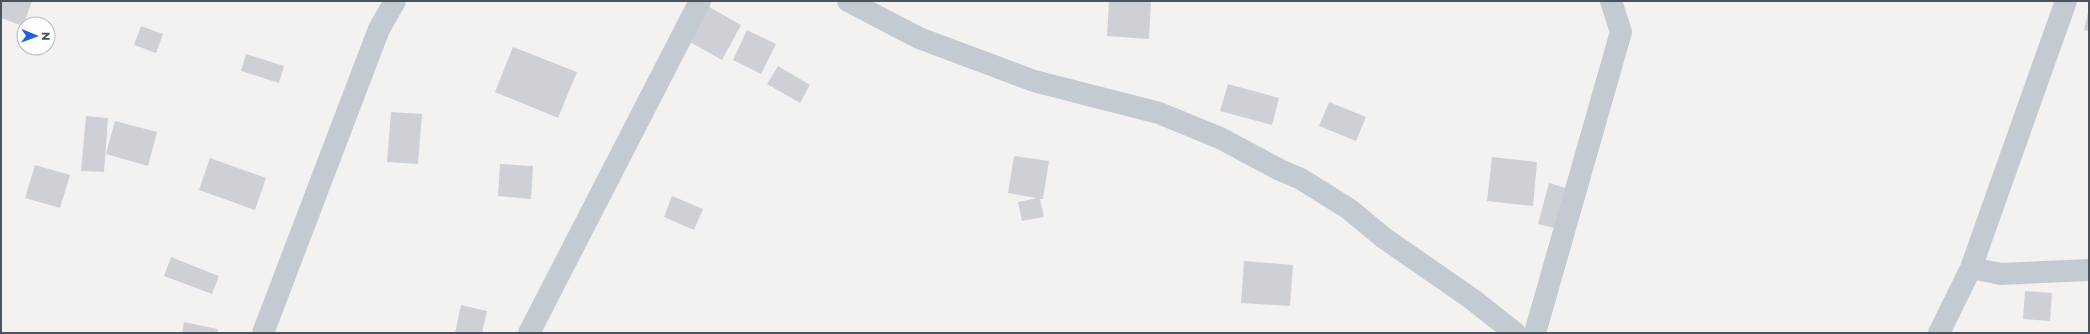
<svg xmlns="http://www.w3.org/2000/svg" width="2090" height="334" viewBox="0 0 2090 334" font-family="Montserrat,sans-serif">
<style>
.building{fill:#cfd0d5}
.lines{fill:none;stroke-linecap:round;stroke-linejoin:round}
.minor{stroke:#c3cad2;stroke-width:22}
</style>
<rect width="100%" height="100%" fill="#f4f2f1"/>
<!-- building -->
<path class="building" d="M1,1H32L23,26L1,18Z
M699,1L741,25L722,60L674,33Z
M1109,1H1151L1149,39L1107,36Z
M2088,13H2089V31L2084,30Z
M141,26L163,34L156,53L134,45Z
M747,30L776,44L761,74L733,60Z
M513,47L577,72L558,118L495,92Z
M246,54L284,66L279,83L241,71Z
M778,66L810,85L800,103L767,84Z
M1228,84L1279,98L1272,125L1220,111Z
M1329,102L1366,117L1356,141L1319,126Z
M391,112L422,114L418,164L387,162Z
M86,116L108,118L104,172L81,171Z
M115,121L157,132L148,166L106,154Z
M1014,156L1049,161L1043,199H1040L1044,217L1022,221L1018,202L1037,198L1008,193Z
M1492,157L1537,162L1533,206L1487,201Z
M210,158L266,178L255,210L199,190Z
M500,164L533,166L531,199L498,196Z
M35,165L70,175L60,208L25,198Z
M1549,183L1573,190L1562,230L1538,224Z
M672,196L703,209L694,230L664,217Z
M171,257L219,276L212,294L164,276Z
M1244,261L1293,265L1290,306L1241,303Z
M2025,291L2052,293L2050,321L2023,319Z
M461,305L487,311L482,333H455Z
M184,322L218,329L217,333H182Z"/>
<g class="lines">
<!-- minor -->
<path class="minor" d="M848,1L919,38L1034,81L1159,113L1220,138L1280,170L1301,179L1349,209L1384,238L1472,299L1515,333
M1971,268L2001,274L2089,270
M263,333L379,29L395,1
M529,333L700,1
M1535,333L1621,32L1611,1
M1939,333L1971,268L2066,1"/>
</g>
<!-- border -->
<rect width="2090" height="334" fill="none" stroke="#4a535e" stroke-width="4"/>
<!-- north arrow -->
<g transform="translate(36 36) rotate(91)"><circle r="19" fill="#ffffff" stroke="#b7babf"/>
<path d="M0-3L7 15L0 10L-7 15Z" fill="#2061df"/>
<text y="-6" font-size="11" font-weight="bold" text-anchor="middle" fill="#4a535e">N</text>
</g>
</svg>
